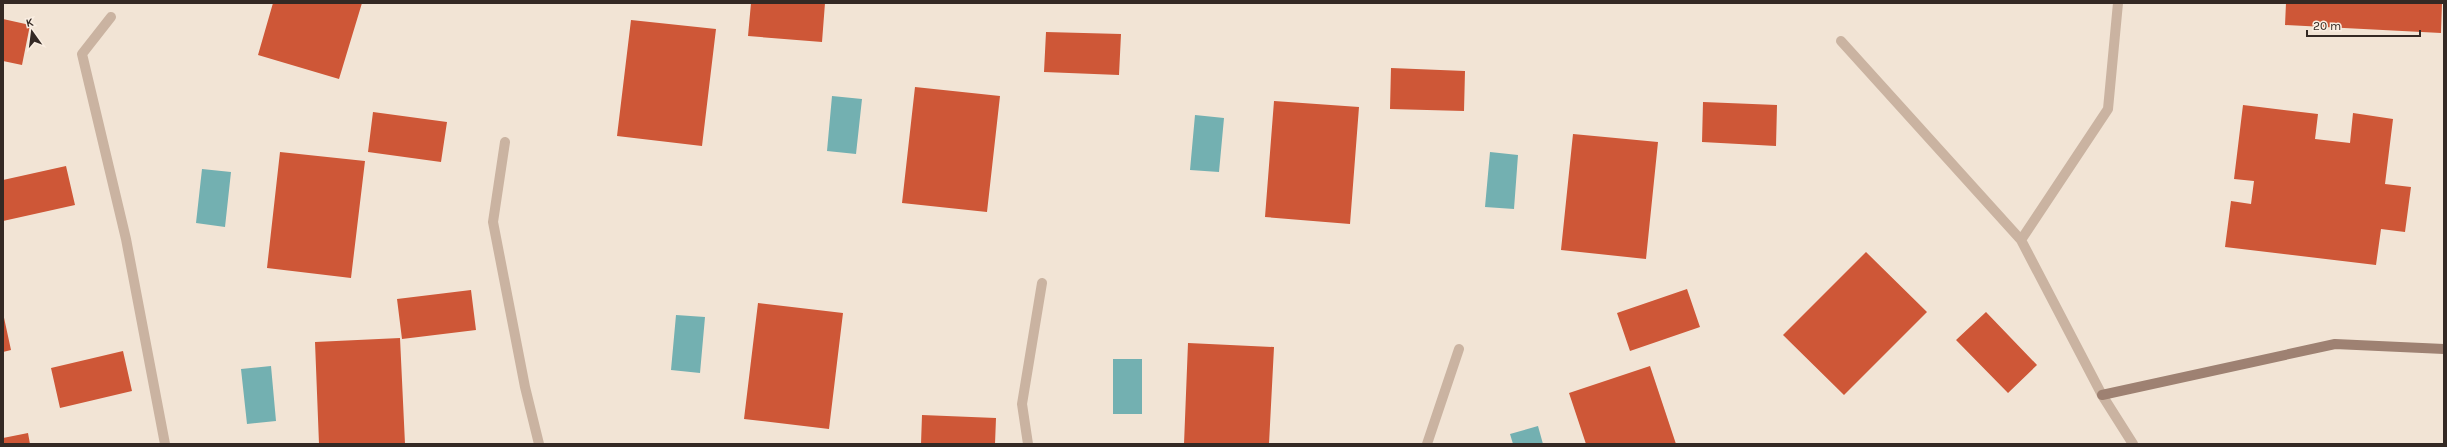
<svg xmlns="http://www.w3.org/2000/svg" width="2447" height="447" viewBox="0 0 2447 447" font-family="Karla,sans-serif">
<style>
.water{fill:#73b0b1}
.building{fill:#ce5737}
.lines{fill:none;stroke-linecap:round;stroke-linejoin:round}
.street{stroke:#cab3a1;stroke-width:10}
.secondary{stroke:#9e8172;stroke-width:10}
</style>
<rect width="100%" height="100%" fill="#f2e4d5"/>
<!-- water -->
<path class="water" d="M832,96L862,99L856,154L827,151Z
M1195,115L1224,118L1219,172L1190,170Z
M1490,152L1518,155L1514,209L1485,207Z
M202,169L231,172L225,227L196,223Z
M676,315L705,317L700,373L671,370Z
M1113,359H1142V414H1113Z
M271,366L276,421L247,424L241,369Z
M1538,426L1543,444H1513L1510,434Z"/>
<!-- building -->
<path class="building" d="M273,3H362L339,79L258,55Z
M751,3H825L822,42L748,36Z
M2286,3H2442L2441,33L2285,25Z
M3,19L30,25L22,65L3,61Z
M631,20L716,29L702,146L617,136Z
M1046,32L1121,34L1119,75L1044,72Z
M1391,68L1465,71L1464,111L1390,109Z
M915,87L1000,96L987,212L902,203Z
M1274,101L1359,107L1350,224L1265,217Z
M1703,102L1777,105L1776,146L1702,142Z
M2243,105L2318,114L2315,139L2350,143L2353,113L2393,119L2385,184L2411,187L2405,232L2381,229L2376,265L2225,247L2231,201L2251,204L2254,181L2234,179Z
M373,112L447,122L441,162L368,152Z
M1573,134L1658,142L1646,259L1561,250Z
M280,152L365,161L351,278L267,268Z
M66,166L75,205L3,221V180Z
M1866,252L1927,312L1844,395L1783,335Z
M1687,289L1700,327L1630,351L1617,313Z
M471,290L476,330L402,339L397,299Z
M758,303L843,313L829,429L744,419Z
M1986,312L2037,365L2008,393L1956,340Z
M3,313L11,350L3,352Z
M400,338L405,444H319L315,342Z
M1188,343L1274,347L1269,444H1184Z
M123,351L132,391L60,408L51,368Z
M1650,366L1676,444H1586L1569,393Z
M922,415L996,418L995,444H921Z
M28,433L30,444H3V438Z"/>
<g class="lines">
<!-- street -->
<path class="street" d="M111,17L82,54L126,239L165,444
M1841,41L2021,240L2102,395L2133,444
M505,142L493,222L525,387L539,444
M2021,240L2108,109L2118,3
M1028,444L1022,404L1042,283
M1427,444L1459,349"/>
<!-- secondary -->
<path class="secondary" d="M2102,395L2335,344L2444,349"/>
</g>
<!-- border -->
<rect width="2447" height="447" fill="none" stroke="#342924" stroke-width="8"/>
<!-- north arrow -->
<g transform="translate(32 32) rotate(346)" stroke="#faeee2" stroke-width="3" paint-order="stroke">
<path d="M0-3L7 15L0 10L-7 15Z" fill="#342924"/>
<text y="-6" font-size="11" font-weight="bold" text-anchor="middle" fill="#342924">K</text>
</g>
<!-- scale -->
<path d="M2307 30v6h113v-6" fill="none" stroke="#342924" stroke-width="2"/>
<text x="2313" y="30" font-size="12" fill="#342924" stroke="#faeee2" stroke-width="3" paint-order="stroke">20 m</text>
</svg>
